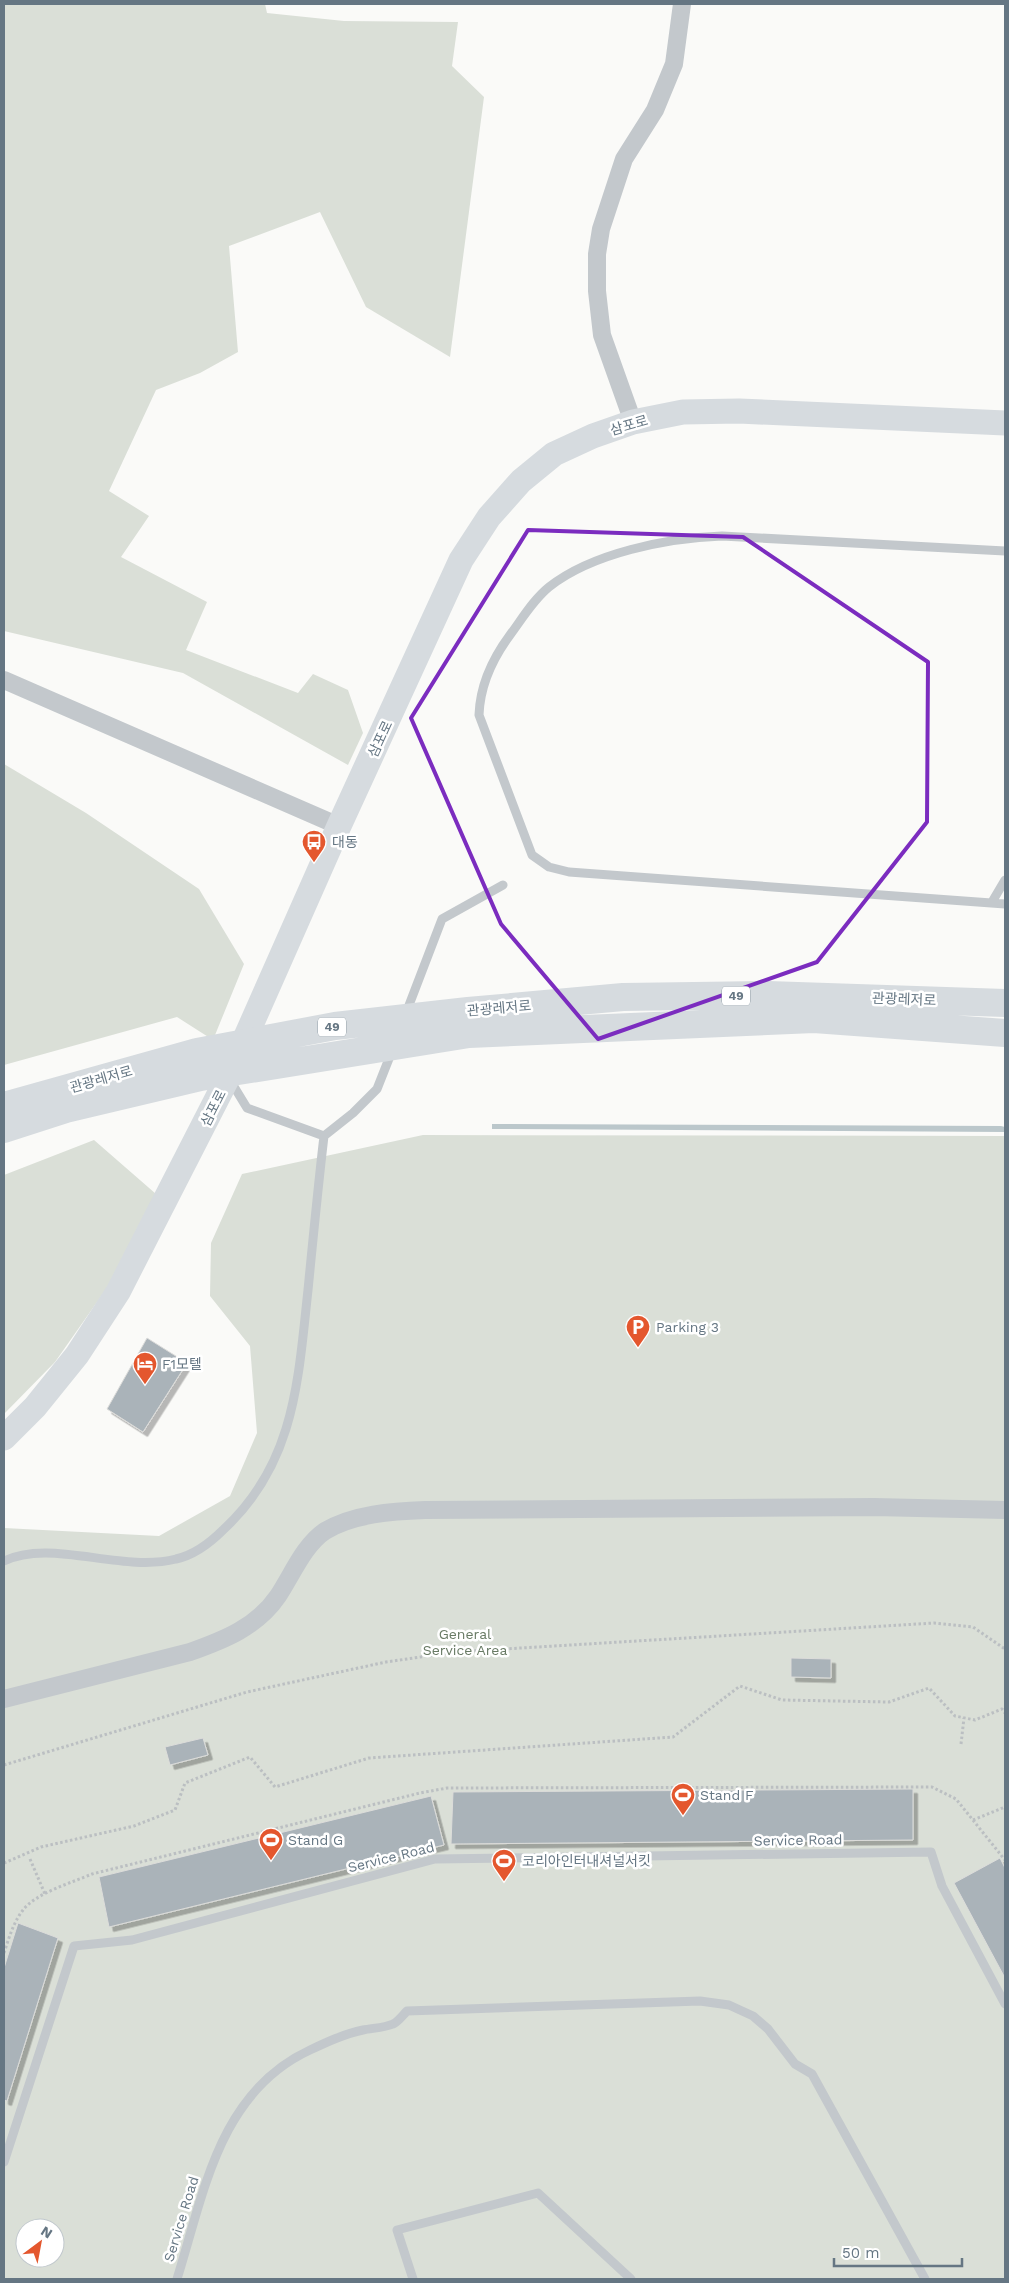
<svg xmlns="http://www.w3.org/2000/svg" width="1009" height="2283" viewBox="0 0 1009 2283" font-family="'Work Sans','Noto Sans KR',sans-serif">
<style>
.green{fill:#dadfd7;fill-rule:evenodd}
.water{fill:#bbc7cb}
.building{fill:#aab3b9;stroke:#dcdcda;filter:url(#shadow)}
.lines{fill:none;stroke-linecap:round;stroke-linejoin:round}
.path{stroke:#bbbfc2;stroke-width:3;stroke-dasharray:2.5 2.5;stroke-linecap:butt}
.lane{stroke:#c3c8cc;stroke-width:9}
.street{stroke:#c3c8cc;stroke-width:18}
.secondary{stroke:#d6dbdf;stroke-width:25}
.highway{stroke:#d6dbdf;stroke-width:28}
.marked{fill:none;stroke:#7b2cbf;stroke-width:4;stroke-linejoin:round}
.labels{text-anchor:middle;stroke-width:5;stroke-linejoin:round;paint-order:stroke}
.shield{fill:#fff;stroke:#939fa8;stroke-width:1}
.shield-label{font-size:12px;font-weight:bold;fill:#657683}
.street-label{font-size:14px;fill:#657683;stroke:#fff}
.poi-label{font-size:14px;fill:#657683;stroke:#fff;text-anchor:start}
.park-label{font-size:14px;fill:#687a64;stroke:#fff}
</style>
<defs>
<filter id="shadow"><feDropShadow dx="4.5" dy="4.5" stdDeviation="0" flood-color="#0004"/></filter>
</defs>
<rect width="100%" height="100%" fill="#fafaf8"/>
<!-- green -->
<path class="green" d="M4,4H265L267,13L344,21L458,22L452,66L484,97L450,357L366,307L320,212L229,246L238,352L200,373L156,390L109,491L149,516L121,557L207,602L186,650L298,693L313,674L348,690L363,733L348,765L183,673L4,631Z
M4,764L86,813L199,889L244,964L213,1040L177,1017L4,1065Z
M423,1135L1005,1136V2279H4V1528L159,1536L230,1496L257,1433L250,1346L210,1296L211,1243L242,1174ZM25,2228H55V2258H25Z
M94,1140L156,1194L109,1285L55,1362L4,1414V1175Z"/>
<!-- water -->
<path class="water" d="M492,1124L1001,1126L1005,1127V1132L492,1129Z"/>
<!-- building -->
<path class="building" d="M147,1338L187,1363L143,1432L107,1409Z
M791,1658L831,1659V1678L791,1677Z
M203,1738L208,1755L170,1765L165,1747Z
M913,1789V1840L451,1844L453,1792Z
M431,1796L444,1845L109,1927L99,1877Z
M1000,1858L1005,1868V1978L954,1883Z
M18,1923L58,1938L7,2101L4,2100V1968Z"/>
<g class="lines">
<!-- path -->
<path class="path" d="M961,1744L964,1718
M4,1765L247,1692L386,1662L455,1652L934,1623L973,1627L1005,1649
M973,1820L1005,1807
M30,1859L45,1894
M4,1863L41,1847L134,1826L175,1810L185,1783L250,1757L275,1787L369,1758L673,1737L740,1686L782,1700L889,1702L929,1688L955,1716L975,1720L1002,1709L1005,1713
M4,1953C9,1938 13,1923 23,1910C36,1893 71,1883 92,1874L420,1793L447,1788L932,1787L956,1799L1005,1860"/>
<!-- lane -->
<path class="lane" d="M1005,551L722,536C667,538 592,553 549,587C533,600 522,619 510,635C493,658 480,685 479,715L532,855L549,867L569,872L1005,904
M992,902L1005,880
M406,1013L442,919L503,885
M230,1080L247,1108L324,1136
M4,1561C51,1538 121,1573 176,1559C194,1555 210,1543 223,1530C295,1464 298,1381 308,1290C313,1239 318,1187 324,1136L353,1113L377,1089L392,1051
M4,2162L74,1946L132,1940L435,1859L931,1852L942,1886L1005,2004
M177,2279C204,2193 219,2092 310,2050C327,2042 344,2034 363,2030C372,2028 384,2028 393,2024C398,2022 403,2015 407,2011L700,2001L729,2005L753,2016L768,2029L795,2064L812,2074L925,2279
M413,2279L397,2230L538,2193L631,2279"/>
<!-- street -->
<path class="street" d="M633,422L602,335L597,291V254L601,229L624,159L655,110L674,64L682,4
M4,680L339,826
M4,1699L190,1652C224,1640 257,1627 278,1596C292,1575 304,1545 325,1531C353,1514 393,1511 425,1510L874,1507L1005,1510"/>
<!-- secondary -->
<path class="secondary" d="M4,1438L35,1407L77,1355L118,1292L228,1077L339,826L461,560L489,517L521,481L554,454L593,436L633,422L683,412L739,411L1005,423"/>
<!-- highway -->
<path class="highway" d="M4,1106L197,1052L335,1026L468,1011L623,997L768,995L1005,1003
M4,1129L66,1109L201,1077L469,1034L814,1019L1005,1033"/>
</g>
<!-- marked area -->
<path class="marked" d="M528,530L743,537L928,662L927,822L817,962L598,1039L501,924L411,718Z"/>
<!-- icons -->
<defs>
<symbol id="bus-pin" viewBox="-11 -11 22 30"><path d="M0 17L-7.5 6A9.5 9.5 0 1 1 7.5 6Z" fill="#e4572e" stroke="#fff"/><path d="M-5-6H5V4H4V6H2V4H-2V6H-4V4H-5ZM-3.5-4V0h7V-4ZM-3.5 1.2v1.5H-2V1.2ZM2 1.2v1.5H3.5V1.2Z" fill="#fff"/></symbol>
<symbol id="parking-pin" viewBox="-11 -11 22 30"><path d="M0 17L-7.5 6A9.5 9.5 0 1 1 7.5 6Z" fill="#e4572e" stroke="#fff"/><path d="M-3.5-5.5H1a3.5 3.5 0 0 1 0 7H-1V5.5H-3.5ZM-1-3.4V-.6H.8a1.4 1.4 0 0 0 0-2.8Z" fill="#fff"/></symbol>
<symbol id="hotel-pin" viewBox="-11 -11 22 30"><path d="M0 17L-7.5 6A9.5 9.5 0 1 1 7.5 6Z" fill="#e4572e" stroke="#fff"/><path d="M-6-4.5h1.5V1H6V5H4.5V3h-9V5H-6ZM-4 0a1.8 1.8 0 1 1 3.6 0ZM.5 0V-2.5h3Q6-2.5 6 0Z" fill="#fff"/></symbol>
<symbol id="stadium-pin" viewBox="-11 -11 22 30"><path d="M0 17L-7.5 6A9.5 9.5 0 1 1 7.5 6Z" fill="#e4572e" stroke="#fff"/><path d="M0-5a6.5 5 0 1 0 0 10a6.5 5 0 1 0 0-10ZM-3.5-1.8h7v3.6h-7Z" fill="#fff"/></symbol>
</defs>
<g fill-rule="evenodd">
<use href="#bus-pin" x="300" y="828" width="28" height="38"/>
<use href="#parking-pin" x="624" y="1313" width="28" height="38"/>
<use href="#hotel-pin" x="131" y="1350" width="28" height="38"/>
<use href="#stadium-pin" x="669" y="1781" width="28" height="38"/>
<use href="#stadium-pin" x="257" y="1826" width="28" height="38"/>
<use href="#stadium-pin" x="490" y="1847" width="28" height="38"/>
</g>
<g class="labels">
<!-- shield labels -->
<g class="shield">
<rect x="722" y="986.5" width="28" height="19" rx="4"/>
<rect x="318" y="1017.5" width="28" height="19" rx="4"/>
</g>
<g class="shield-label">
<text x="736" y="1000">49</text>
<text x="332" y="1031">49</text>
</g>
<!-- street labels -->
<g class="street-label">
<text transform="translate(629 425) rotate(-16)" y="5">삼포로</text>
<text transform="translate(380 739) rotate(-65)" y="5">삼포로</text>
<text transform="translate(904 999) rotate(2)" y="5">관광레저로</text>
<text transform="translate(499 1008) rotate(-5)" y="5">관광레저로</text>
<text transform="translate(101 1079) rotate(-16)" y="5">관광레저로</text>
<text transform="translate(213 1108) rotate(-63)" y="5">삼포로</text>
<text transform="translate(798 1840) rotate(-1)" y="5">Service Road</text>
<text transform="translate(391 1857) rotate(-14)" y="5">Service Road</text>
<text transform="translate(181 2219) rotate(-73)" y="5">Service Road</text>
</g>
<!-- poi labels -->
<g class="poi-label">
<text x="332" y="847">대동</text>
<text x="656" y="1332">Parking 3</text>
<text x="162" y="1369">F1모텔</text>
<text x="700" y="1800">Stand F</text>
<text x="288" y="1845">Stand G</text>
<text x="522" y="1866">코리아인터내셔널서킷</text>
</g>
<!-- park labels -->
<g class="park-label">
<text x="465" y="1639">General<tspan x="465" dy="16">Service Area</tspan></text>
</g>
</g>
<!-- border -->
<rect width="1009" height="2283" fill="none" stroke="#657683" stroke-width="10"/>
<!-- north arrow -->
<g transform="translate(40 2243) rotate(32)"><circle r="24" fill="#ffffff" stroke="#c1c8cd"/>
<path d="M0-4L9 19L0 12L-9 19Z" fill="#e4572e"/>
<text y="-8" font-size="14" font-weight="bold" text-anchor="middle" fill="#657683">N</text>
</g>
<!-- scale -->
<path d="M834 2258v8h128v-8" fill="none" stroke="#657683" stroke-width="2.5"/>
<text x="842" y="2258" font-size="15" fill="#657683" stroke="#ffffff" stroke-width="4" paint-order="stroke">50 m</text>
</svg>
